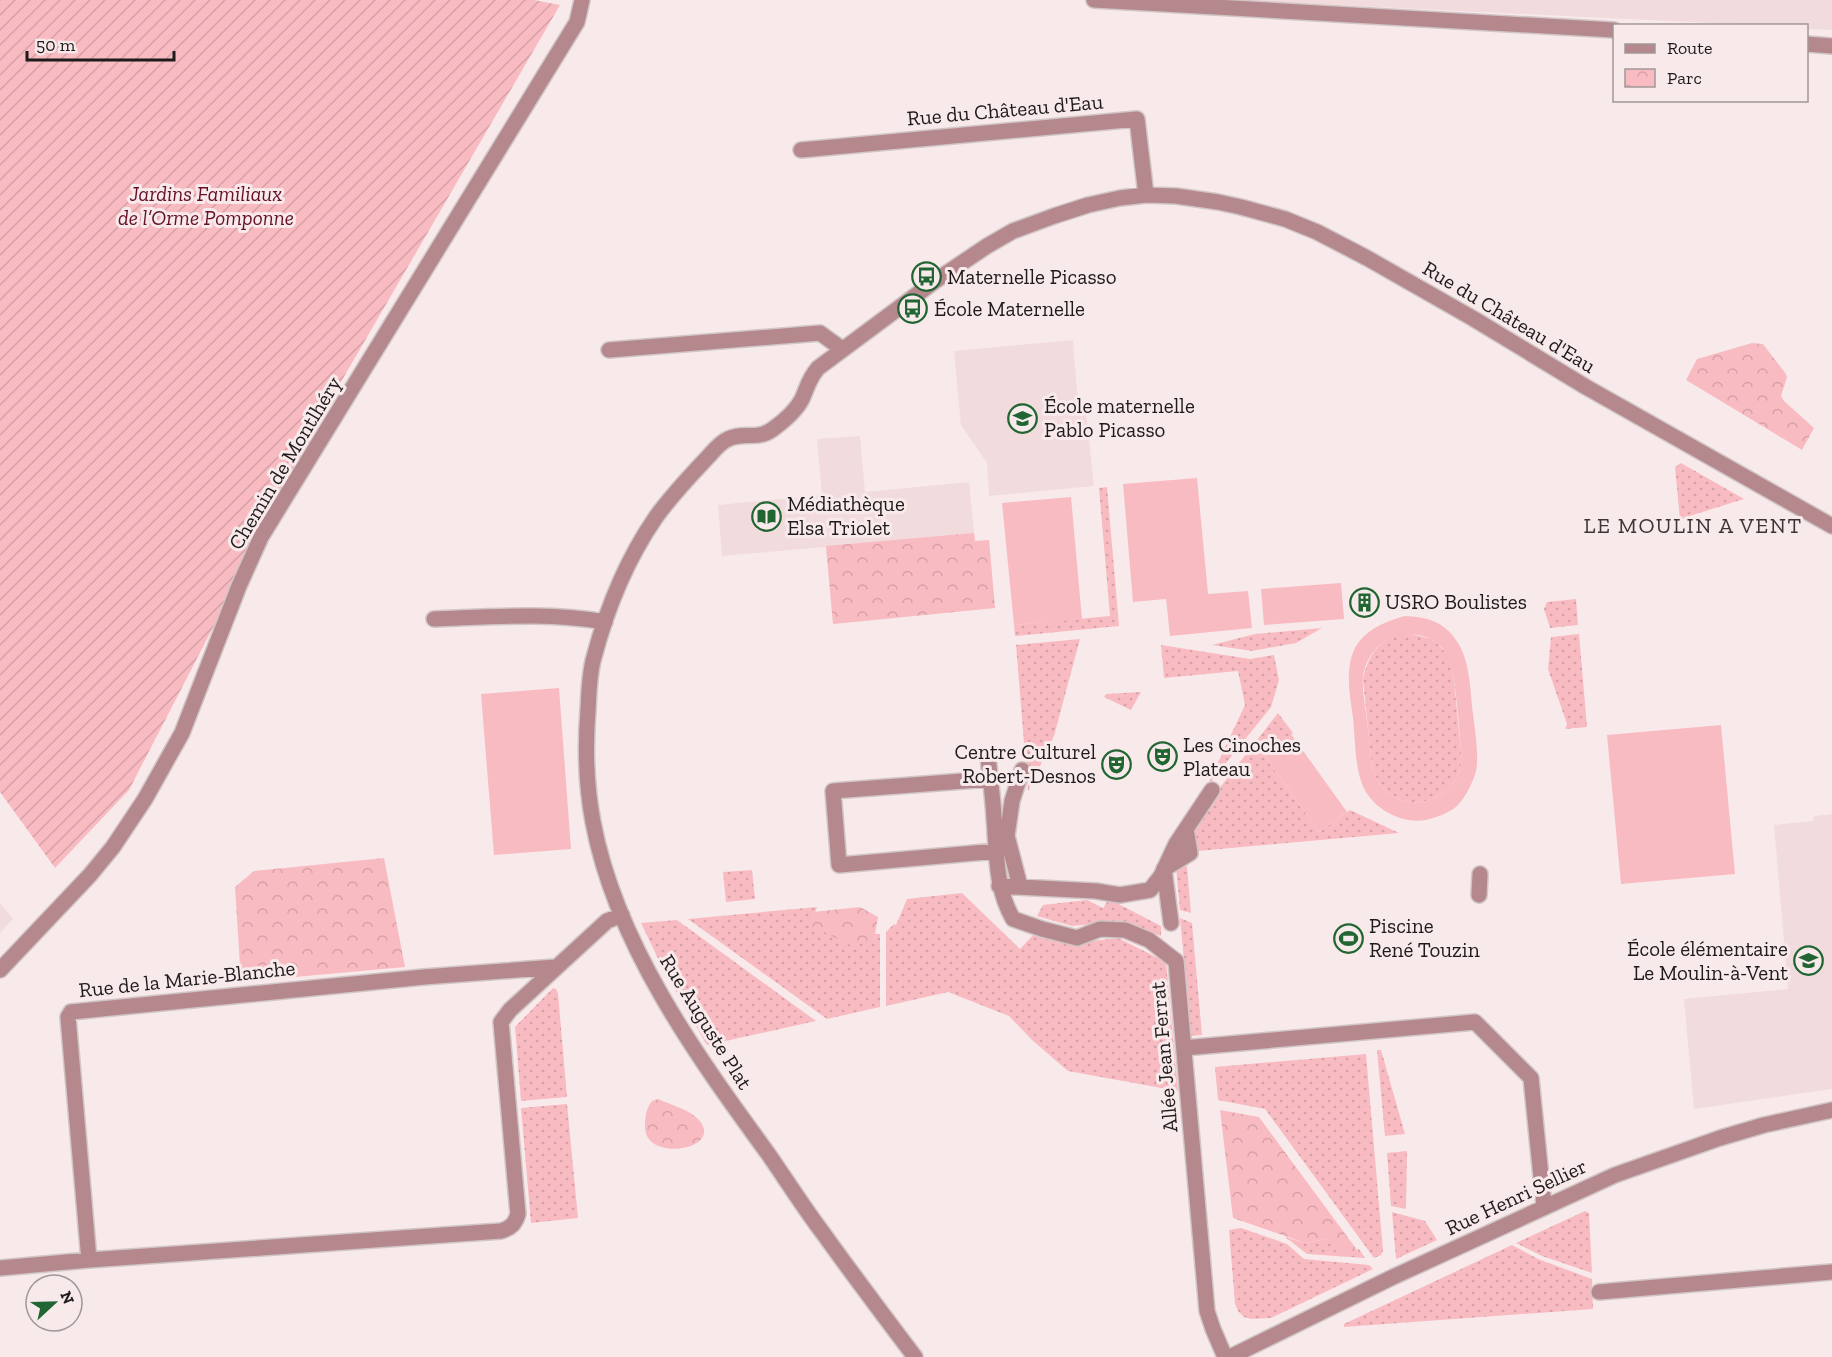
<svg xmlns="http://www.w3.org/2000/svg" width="1832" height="1357" viewBox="0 0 1832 1357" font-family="'Zilla Slab',serif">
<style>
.built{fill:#f2dbdd}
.grass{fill:url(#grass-dots)}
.park{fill:url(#park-crowns)}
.garden{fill:url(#garden-furrows)}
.pitch{fill:#f9bbc2;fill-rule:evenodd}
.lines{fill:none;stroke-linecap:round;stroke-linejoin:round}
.street-casing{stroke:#d1c5c6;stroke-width:18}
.street{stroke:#b4888d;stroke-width:15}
.labels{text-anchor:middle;stroke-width:6;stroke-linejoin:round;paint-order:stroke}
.street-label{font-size:21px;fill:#1f1a1b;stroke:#f8eaeb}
.park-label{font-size:21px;font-style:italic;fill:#660f28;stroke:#f8eaeb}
.poi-label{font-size:21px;fill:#1f1a1b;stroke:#f8eaeb;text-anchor:start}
.neighbourhood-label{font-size:22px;letter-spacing:1.5px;fill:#3f3435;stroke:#f8eaeb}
</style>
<defs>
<pattern id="grass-dots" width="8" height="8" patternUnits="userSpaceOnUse" patternTransform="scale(1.5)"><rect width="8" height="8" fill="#f9bbc2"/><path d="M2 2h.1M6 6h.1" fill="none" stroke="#d5a0a6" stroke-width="1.8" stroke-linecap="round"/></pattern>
<pattern id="park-crowns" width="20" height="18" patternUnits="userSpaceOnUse" patternTransform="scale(1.5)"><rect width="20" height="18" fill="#f9bbc2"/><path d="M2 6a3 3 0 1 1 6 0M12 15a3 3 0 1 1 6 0" fill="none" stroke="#d5a0a6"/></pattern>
<pattern id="garden-furrows" width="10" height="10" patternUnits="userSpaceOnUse" patternTransform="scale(1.5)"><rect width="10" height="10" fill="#f9bbc2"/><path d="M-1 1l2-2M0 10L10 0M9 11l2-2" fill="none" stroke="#d5a0a6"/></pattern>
</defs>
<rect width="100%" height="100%" fill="#f8eaeb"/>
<!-- built -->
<path class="built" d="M1232,0H1832V30L1807,29L1806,26L1752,25Z
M1073,340L1077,391L1086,411L1094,486L989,496L987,463L961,425L954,351Z
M860,436L865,492L969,482L975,541L989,540L995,608L833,624L826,547L722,556L718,505L822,495L817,439Z
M1832,814V1089L1694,1109L1684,999L1788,989L1774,825L1813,821L1814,816Z
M0,903L13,919L0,933Z"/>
<!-- grass -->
<path class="grass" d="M1681,463L1744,499L1680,519L1675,467Z
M1107,487L1119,626L1015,636L1014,625L1110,616L1099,488Z
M1576,599L1578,625L1550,628L1544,609L1547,602Z
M1322,628L1296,643L1252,651L1212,645L1255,634Z
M1398,634H1411L1428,638L1436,642L1448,655L1453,672L1462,759C1459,798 1410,818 1382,787C1377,781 1375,774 1372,766L1363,680C1367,658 1377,642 1398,634Z
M1579,634L1587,727L1565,729L1567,724L1548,669L1551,637Z
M1080,639L1054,736L1028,791L1016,645Z
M1161,645L1250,659L1274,655L1279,680L1271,707L1206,788L1245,705L1238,671L1164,678Z
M1141,692L1131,710L1104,697L1106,694Z
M1278,713L1293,733L1263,754L1319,832L1350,810L1399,833L1198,851L1194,829L1215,794Z
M1187,866L1191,913L1180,910L1176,867Z
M752,870L755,899L726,902L723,872Z
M962,893L1020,949L1035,933L1067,944L1118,938L1166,962L1178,1091L1068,1071L1032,1040L1009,1016L948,992L886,1006V932L894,924L896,925L907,899Z
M1109,899L1161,926V936L1124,921L1072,926L1037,916L1043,905L1087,900L1103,908Z
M817,907L815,912L813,913L874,940L875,934H880V1007L827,1019L688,919Z
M1180,918L1192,923L1202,1035L1191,1036Z
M677,920L816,1021L707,1045L664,971L641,923Z
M553,988L556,989L558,993L567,1097L521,1101L515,1027Z
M1377,1050H1381L1405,1134L1385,1136Z
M1366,1054L1383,1251L1381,1255L1374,1258L1265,1109L1218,1100L1215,1067Z
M567,1104L578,1218L531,1223L521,1108Z
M1407,1151L1406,1209L1391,1206L1387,1153Z
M1585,1211L1589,1213L1592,1273L1542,1256L1516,1243Z
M1392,1212L1425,1221L1437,1240L1396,1259Z
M1241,1228L1287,1244L1304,1259L1369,1265L1373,1269L1271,1318L1251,1319L1244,1317L1238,1311L1235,1304L1229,1230Z
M1285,1237L1305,1243L1327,1239L1359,1253L1357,1249H1359L1365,1258L1307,1254Z
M1512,1245L1538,1259L1592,1279L1593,1309L1344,1327V1324Z"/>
<!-- park -->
<path class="park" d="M1752,343L1763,344L1786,374L1787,377L1781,396L1784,401L1814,428L1802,450L1686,380L1697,359Z
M974,533L975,541L989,540L995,608L833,624L826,546Z
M384,858L405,967L241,982L235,887L254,871Z
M860,907L878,917L874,940L850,945L810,925L813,912Z
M658,1099C671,1105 689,1109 699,1120C725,1150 645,1163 645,1127C645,1116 646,1109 652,1101Z
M1220,1110L1259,1117L1360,1254L1336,1251L1327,1239L1305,1243L1233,1218Z"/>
<!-- garden -->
<path class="garden" d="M0,0H534L560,5L331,399L129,790L55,868L0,792Z"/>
<!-- pitch -->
<path class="pitch" d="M1197,478L1208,594L1248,591L1252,628L1170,636L1166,599L1133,602L1123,484Z
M1071,497L1082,619L1014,625L1002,503Z
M1341,583L1344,619L1264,625L1261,589Z
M1405,616C1426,617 1443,621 1456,640C1469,658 1470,684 1472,705C1474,725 1478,745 1477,764C1477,775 1466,797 1458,805C1452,812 1435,818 1426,820C1400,825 1368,806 1361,781C1355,764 1355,736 1353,718C1350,695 1344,668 1356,646C1367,629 1386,621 1405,616ZM1403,634C1451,633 1453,666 1457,704C1459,722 1460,741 1462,759C1459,798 1410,818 1382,787C1377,781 1375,774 1372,766C1370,746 1368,726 1365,706C1364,697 1362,687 1363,678C1365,656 1382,637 1403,634Z
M559,688L571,849L494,855L481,694Z
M1721,725L1735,874L1621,884L1607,735Z
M1291,734L1347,812L1319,832L1263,754Z"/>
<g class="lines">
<defs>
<path id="street" d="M1094,0L1614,30
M1806,44L1832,46
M801,150L1137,119L1146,195
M609,350L820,333L842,349
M434,619C491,617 549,612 605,622
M988,757C990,777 993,798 994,818C997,853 995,888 1013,919L1042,929L1077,938L1100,929L1125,930L1149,940L1176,961L1207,1311L1213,1329L1225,1357
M990,779L833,791L839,865L997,851
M999,886L1096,891L1120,895L1150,890L1161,876L1176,844L1212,790
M1020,886L1007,836L1012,801L1022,770
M1479,895L1480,874
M1171,923L1164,869L1190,853L1186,829
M0,970L90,875L113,847L145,799L182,733L239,586L261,537L577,22L582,0
M1184,1048L1475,1022L1531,1078L1544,1206
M89,1260L68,1017L71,1012L424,977L556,967
M0,1268L89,1260L501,1231C511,1228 515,1224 518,1214L501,1022L510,1010L607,921L622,915
M1599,1292L1832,1272
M915,1357C884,1316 853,1275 823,1233C804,1208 787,1181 769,1155C697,1056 616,945 593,822C586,785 585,748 588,710C589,693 589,674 594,657C607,608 627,559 656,517C671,496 689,477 706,459C713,452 719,443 728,439C744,431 757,441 773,429C784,421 796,411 802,399C808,386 808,380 818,368L935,281L987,246L1013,231L1054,216L1088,205L1120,198L1146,195L1176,196L1218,202L1241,207L1285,219L1317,232L1367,258L1474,319L1586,387L1832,526
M1230,1357L1393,1277L1615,1175L1720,1138L1764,1125L1832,1110"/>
</defs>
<!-- street casing -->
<use href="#street" class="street-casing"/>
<!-- street -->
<use href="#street" class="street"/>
</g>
<!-- icons -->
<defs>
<symbol id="bus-ring" viewBox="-11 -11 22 22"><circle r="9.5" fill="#f8eaeb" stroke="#216632" stroke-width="1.5"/><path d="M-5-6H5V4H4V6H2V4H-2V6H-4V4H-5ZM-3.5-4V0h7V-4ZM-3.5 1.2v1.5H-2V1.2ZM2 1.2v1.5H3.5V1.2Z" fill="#216632"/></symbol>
<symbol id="school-ring" viewBox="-11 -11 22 22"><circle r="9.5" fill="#f8eaeb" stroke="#216632" stroke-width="1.5"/><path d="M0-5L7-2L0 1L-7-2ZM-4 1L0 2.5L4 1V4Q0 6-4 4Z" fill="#216632"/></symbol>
<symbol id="library-ring" viewBox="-11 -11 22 22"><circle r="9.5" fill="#f8eaeb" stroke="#216632" stroke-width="1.5"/><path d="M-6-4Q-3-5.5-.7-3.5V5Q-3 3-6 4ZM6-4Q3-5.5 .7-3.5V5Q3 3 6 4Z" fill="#216632"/></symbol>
<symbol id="building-ring" viewBox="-11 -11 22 22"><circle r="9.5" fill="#f8eaeb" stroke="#216632" stroke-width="1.5"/><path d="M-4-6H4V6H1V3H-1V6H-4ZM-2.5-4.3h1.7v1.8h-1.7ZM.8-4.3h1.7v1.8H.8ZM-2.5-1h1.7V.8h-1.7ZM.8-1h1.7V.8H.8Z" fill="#216632"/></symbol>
<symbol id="theatre-ring" viewBox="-11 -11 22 22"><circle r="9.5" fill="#f8eaeb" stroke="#216632" stroke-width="1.5"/><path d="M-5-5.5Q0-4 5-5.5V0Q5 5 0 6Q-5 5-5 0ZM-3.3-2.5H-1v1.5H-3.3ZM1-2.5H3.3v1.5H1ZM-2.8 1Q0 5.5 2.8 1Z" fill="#216632"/></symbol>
<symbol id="stadium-ring" viewBox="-11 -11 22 22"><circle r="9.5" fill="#f8eaeb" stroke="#216632" stroke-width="1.5"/><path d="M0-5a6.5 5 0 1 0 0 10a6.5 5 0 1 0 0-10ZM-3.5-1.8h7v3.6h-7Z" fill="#216632"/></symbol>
</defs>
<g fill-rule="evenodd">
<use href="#bus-ring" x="910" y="260" width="33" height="33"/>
<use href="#bus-ring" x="896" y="292" width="33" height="33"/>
<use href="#school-ring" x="1006" y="402" width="33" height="33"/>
<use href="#library-ring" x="750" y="500" width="33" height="33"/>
<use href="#building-ring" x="1348" y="586" width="33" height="33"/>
<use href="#theatre-ring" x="1146" y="740" width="33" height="33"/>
<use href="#theatre-ring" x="1100" y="748" width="33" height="33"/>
<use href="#stadium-ring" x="1332" y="922" width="33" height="33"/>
<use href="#school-ring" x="1792" y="944" width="33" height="33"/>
</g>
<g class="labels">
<!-- street labels -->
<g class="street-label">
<text transform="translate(1005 110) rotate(-5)" y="7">Rue du Château d'Eau</text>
<text transform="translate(1509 317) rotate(31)" y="7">Rue du Château d'Eau</text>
<text transform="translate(285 463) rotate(-59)" y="7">Chemin de Montlhéry</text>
<text transform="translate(187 979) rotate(-6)" y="7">Rue de la Marie-Blanche</text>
<text transform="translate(706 1022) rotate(58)" y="7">Rue Auguste Plat</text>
<text transform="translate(1164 1057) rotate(-95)" y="7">Allée Jean Ferrat</text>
<text transform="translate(1516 1197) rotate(-25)" y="7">Rue Henri Sellier</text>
</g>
<!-- park labels -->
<g class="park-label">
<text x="206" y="201">Jardins Familiaux<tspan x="206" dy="24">de l’Orme Pomponne</tspan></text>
</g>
<!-- poi labels -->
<g class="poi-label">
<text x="947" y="284">Maternelle Picasso</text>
<text x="934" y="316">École Maternelle</text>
<text x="1044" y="413">École maternelle<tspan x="1044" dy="24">Pablo Picasso</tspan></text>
<text x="787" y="511">Médiathèque<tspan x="787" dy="24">Elsa Triolet</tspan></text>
<text x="1385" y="609">USRO Boulistes</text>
<text x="1183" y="752">Les Cinoches<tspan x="1183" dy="24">Plateau</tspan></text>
<text x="1096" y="759" text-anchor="end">Centre Culturel<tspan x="1096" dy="24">Robert-Desnos</tspan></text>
<text x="1369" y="933">Piscine<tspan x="1369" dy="24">René Touzin</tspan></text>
<text x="1788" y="956" text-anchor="end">École élémentaire<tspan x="1788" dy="24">Le Moulin-à-Vent</tspan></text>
</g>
<!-- neighbourhood labels -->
<g class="neighbourhood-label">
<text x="1693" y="533">LE MOULIN A VENT</text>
</g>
</g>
<!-- legend -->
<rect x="1613" y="24" width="195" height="78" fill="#f8eaeb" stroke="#a19798" stroke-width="1.5"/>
<rect x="1625" y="44" width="30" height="9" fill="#b4888d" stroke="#a19798" stroke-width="1.5"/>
<text x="1667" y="54" font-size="18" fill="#1f1a1b">Route</text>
<rect x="1625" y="69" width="30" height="18" fill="url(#park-crowns)" stroke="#a19798" stroke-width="1.5"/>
<text x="1667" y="84" font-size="18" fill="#1f1a1b">Parc</text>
<!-- north arrow -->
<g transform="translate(54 1303) rotate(68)"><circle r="28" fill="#f8eaeb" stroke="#a19798" stroke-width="1.5"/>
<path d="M0-4.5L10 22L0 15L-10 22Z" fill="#216632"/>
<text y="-9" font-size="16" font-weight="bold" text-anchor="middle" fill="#1f1a1b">N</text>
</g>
<!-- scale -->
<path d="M27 51v9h147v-9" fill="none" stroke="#1f1a1b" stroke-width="3"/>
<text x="36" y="51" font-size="18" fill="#1f1a1b" stroke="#f8eaeb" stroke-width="4.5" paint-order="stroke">50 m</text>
</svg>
